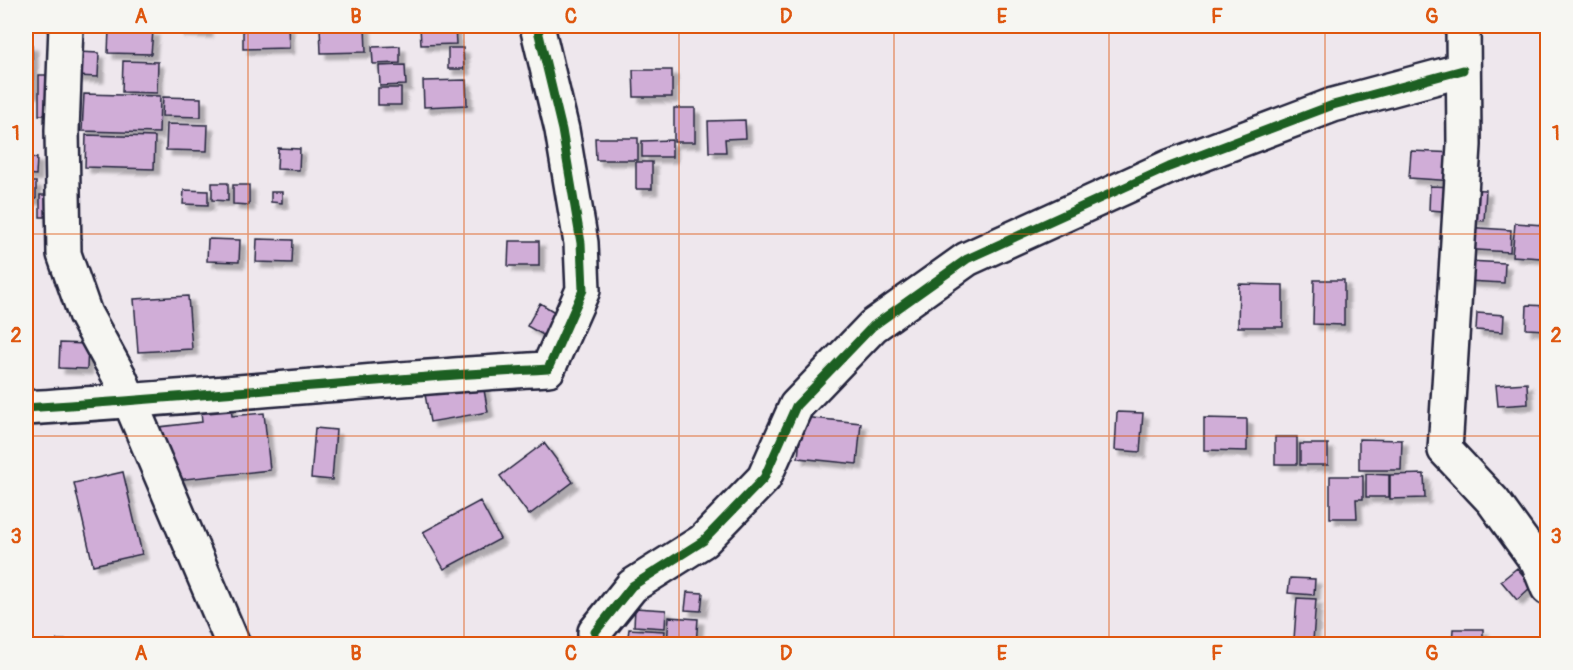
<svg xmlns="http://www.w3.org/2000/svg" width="1573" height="670" viewBox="0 0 1573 670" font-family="Pangolin,sans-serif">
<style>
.building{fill:#d0add7;stroke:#22223b;stroke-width:1.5;filter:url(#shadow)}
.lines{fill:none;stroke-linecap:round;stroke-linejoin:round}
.minor-casing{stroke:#22223b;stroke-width:38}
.minor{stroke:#f6f6f2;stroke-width:33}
.cycleway-casing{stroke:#f6f6f2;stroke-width:13}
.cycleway{stroke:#1b5e20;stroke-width:9}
.grid{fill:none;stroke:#de560e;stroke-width:1.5;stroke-opacity:0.55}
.neatline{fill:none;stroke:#de560e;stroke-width:2}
.grid-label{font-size:20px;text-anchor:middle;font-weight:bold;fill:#de560e}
</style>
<defs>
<filter id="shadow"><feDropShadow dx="5.5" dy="5.5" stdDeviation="1.5" flood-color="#0004"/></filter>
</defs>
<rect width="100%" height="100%" fill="#eee7ed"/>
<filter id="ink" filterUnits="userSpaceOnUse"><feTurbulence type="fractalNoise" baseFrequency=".0167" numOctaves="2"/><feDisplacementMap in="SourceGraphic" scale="12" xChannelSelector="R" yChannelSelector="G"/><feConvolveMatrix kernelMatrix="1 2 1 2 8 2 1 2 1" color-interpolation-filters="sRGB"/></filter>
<g filter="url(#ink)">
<!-- building -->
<path class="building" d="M179,26H207V32L179,31Z
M243,26H288L289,48L243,49Z
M320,26H365L366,52L321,53Z
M420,26H455L456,44L421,45Z
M109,29L153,31L151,54L108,53Z
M26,45H32L33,92H26Z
M400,46V63L373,64L372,47Z
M448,48H463L464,69H448Z
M77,52L99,53L98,77L77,76Z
M123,61L158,62L157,93L122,92Z
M405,65L406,85L380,86L379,66Z
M633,70H672V97H634Z
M39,75H57V115H39Z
M466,80L467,105L424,107L423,81Z
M378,88H401V105H378Z
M84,94L160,96L159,133L82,131Z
M163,97L201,98V117L162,116Z
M674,108H695V142H674Z
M745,120L746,138L725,139L726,152H709L708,121Z
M167,124L208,125L207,151L166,150Z
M86,135L155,137L154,169L85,167Z
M595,138H638V160H596Z
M672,140V157H642V141Z
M278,148L300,149L299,170L277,169Z
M1411,151L1457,153L1455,181L1409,178Z
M26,157L37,158L36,175L26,174Z
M636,162H652V189H636Z
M26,182H36V199H26Z
M212,183H228V201L212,200Z
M233,185H249V205L233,204Z
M1430,186L1457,187L1456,212L1429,210Z
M1463,189L1486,190L1484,221L1462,219Z
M184,190L208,191V205L183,204Z
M271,192H282V203L271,202Z
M40,195H59V217H40Z
M1515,223L1543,225L1541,258L1512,256Z
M1463,227L1511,230L1510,252L1461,249Z
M208,239L240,240L239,262L207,261Z
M257,239L293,240L292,263L256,262Z
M509,241H539V266H508Z
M1468,261L1505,263L1504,283L1467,281Z
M1314,280H1344V325L1313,324Z
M1239,284L1283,285V327H1238Z
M188,296L192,349L138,352L134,299Z
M540,303L566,319L554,341L527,326Z
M1527,305L1548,306V330L1526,329Z
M1477,313L1504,315L1503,332L1476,330Z
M60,343L88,344L87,369L59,368Z
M482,379L488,412L430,422L424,389Z
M1527,383L1528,404L1498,406L1496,385Z
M230,398L232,416L264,413L270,470L156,482L150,428L202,422L200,401Z
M1117,412L1143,413L1140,452L1115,450Z
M802,417L861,423L857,464L798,458Z
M1204,418L1247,419V451L1204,450Z
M315,428L336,430L332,480L311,478Z
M1275,437H1297V464H1275Z
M1359,439L1402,440L1401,470H1359Z
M544,443L573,482L529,515L500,476Z
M1300,444H1328V465H1300Z
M123,472L142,554L93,565L74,483Z
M1366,474L1389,475V497H1366Z
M1424,474L1425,498L1390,499V475Z
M1330,476H1363V499H1356L1357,518H1330Z
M480,501L500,539L444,569L423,532Z
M1517,568L1532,586L1517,600L1501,581Z
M1290,578L1315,579L1314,595L1288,593Z
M687,592L703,593L701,611L685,610Z
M1297,598L1316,599L1313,641L1294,639Z
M635,608L666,610L665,628L634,626Z
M669,617L698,619L696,644H667Z
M629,629L665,631L664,644H627Z
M1453,629H1483V644H1452Z
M57,640L93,641V644H57Z"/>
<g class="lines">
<defs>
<path id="minor" d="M66,26L62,130L64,254L85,314L119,376L233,644
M1463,26L1464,145L1445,450L1493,501L1538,563L1548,588
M26,408C200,397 373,379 548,369L583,290L581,243L562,130L537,26
M595,644V632L632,586L703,541L764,478L796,406L873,326L967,259L1169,167L1333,105L1463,70"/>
</defs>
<!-- minor casing -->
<use href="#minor" class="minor-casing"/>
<!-- minor -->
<use href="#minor" class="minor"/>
<defs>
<path id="cycleway" d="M26,408C200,397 373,379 548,369L583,290L581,243L562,130L537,26
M595,644V632L632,586L703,541L764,478L796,406L873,326L967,259L1169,167L1333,105L1463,70"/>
</defs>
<!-- cycleway casing -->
<use href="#cycleway" class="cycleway-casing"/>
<!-- cycleway -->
<use href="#cycleway" class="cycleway"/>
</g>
</g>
<!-- grid -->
<path class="grid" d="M248,26V644M464,26V644M679,26V644M894,26V644M1109,26V644M1325,26V644M26,234H1548M26,436H1548"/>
<!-- margin -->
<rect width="1573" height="670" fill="none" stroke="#f6f6f2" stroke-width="66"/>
<rect x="33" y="33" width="1507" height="604" class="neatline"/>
<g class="grid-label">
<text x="141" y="23">A</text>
<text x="356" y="23">B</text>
<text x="571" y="23">C</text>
<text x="786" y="23">D</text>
<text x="1002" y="23">E</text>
<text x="1217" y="23">F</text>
<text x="1432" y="23">G</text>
<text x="16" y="140">1</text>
<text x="1556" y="140">1</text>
<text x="16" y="342">2</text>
<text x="1556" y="342">2</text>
<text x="16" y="543">3</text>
<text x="1556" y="543">3</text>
<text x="141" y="660">A</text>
<text x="356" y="660">B</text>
<text x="571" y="660">C</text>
<text x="786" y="660">D</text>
<text x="1002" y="660">E</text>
<text x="1217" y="660">F</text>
<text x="1432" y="660">G</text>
</g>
</svg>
